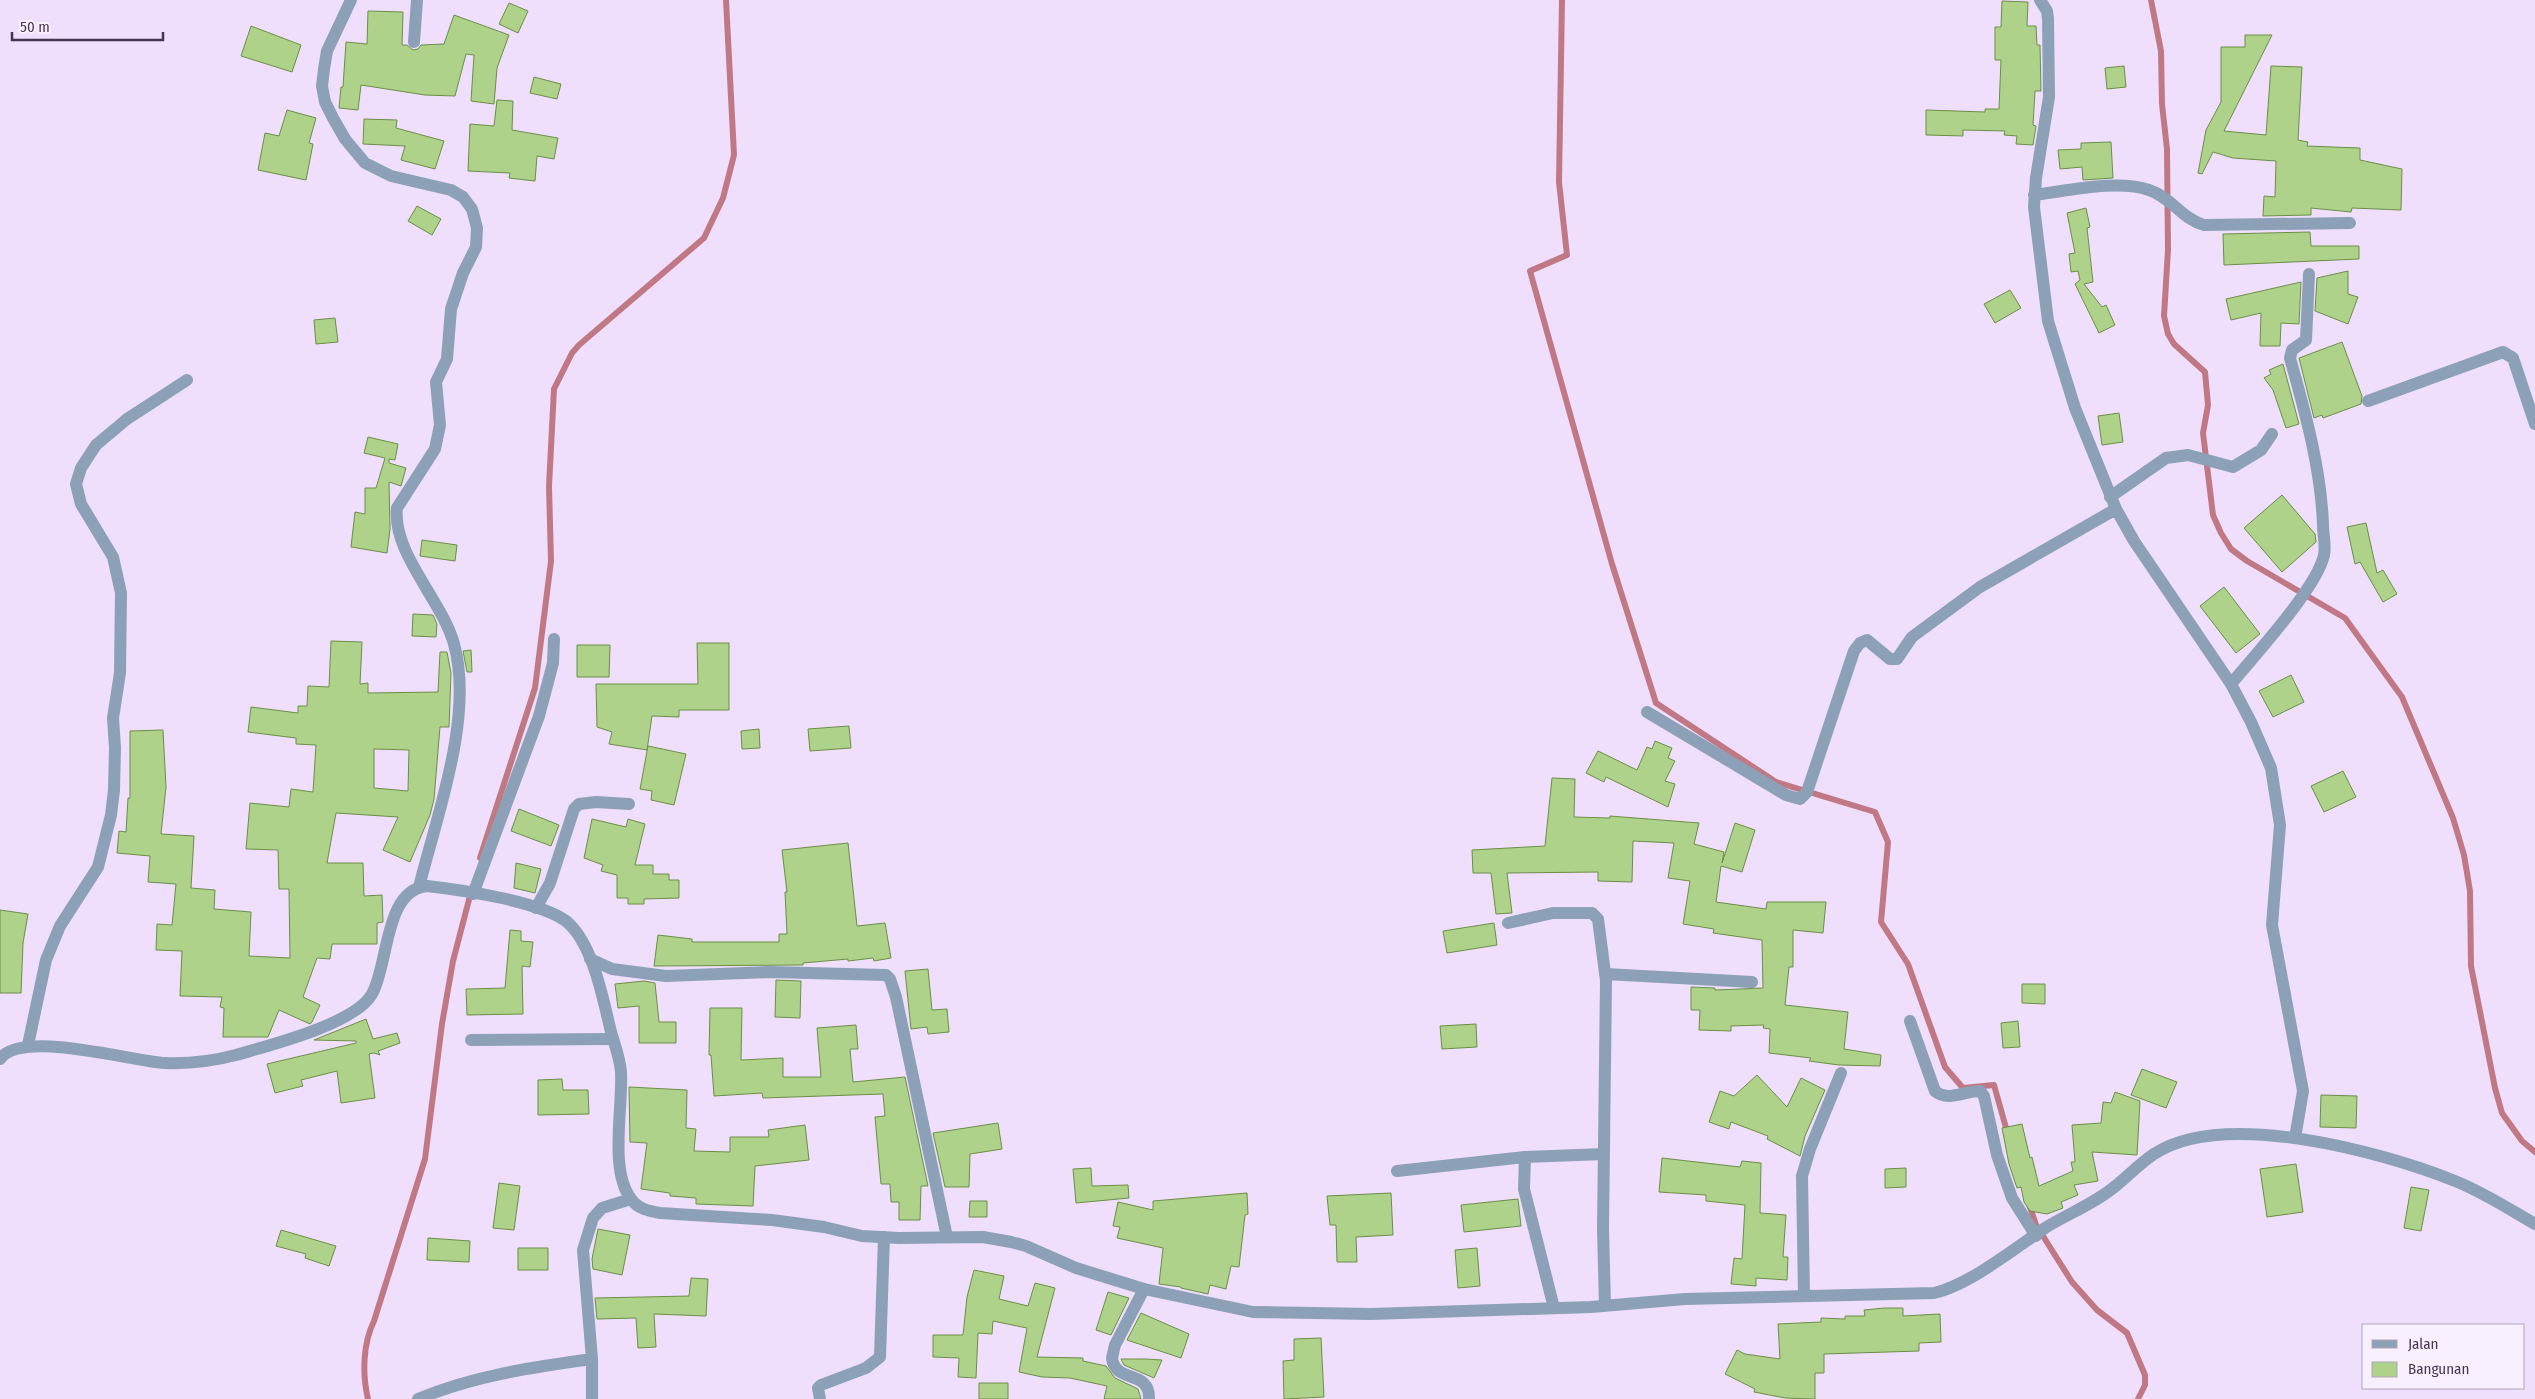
<svg xmlns="http://www.w3.org/2000/svg" width="2535" height="1399" viewBox="0 0 2535 1399" font-family="'Fira Sans Condensed',sans-serif">
<style>
.lines{fill:none;stroke-linecap:round;stroke-linejoin:round}
.stream{stroke:#c07984;stroke-width:6}
.building{fill:#aed289;stroke:#6c8e47;fill-rule:evenodd}
.minor{stroke:#8ca1b7;stroke-width:12}
.tertiary{stroke:#8ca1b7;stroke-width:12}
</style>
<rect width="100%" height="100%" fill="#efdffc"/>
<g class="lines">
<!-- stream -->
<path class="stream" d="M1562,0L1559,182L1567,255L1530,271L1612,564L1656,703L1776,782L1875,812L1888,842L1881,922L1908,964L1945,1067L1963,1088L1994,1085L2008,1135
M2151,0L2161,51L2162,104L2167,149L2168,250L2164,316L2168,334L2174,344L2205,372L2208,405L2203,433L2213,515L2221,533L2231,549L2247,561L2345,618L2402,697L2453,818L2464,855L2470,891L2471,966L2495,1088L2502,1113L2522,1141L2535,1152
M480,858L535,688L551,561L549,486L554,389L572,353L579,345L704,238L723,198L734,155L726,0
M2029,1204L2036,1225L2072,1282L2097,1310L2127,1333L2145,1375V1385L2138,1399
M368,1399C362,1374 363,1343 374,1321L425,1159L442,1024L453,961L471,892"/>
</g>
<!-- building -->
<path class="building" d="M2002,1L2028,2L2027,26H2036L2037,45H2040L2041,91H2035L2033,125L2036,126L2033,145L2016,144L2017,136L2004,135L2005,131L1963,130V136L1926,135V110L1985,112V109H1999L2001,60H1995V27H2001Z
M509,3L528,11L518,33L499,24Z
M368,11L403,12L402,45H407L413,50L418,49L421,45L444,44L454,15L509,35L497,68L494,104L471,101L474,55L466,54L455,96L425,95L361,85L358,110L339,108L341,87H343L346,42L367,44Z
M251,26L301,45L292,72L241,56Z
M2245,35H2272L2224,131L2266,135L2271,66L2302,67L2298,140L2308,142L2307,146L2360,148V160L2402,169L2401,210L2352,208L2351,212L2311,208V215L2263,216L2264,196L2275,197L2276,161L2233,158L2213,152L2202,174L2198,173L2206,130L2221,102V47H2245Z
M2124,66L2126,87L2107,89L2105,68Z
M534,77L561,84L557,99L530,93Z
M497,100L513,101L512,130L558,138L554,159L537,156L535,181L509,178L510,173L468,171L470,124L494,126Z
M287,110L316,118L309,143L313,144L306,180L258,170L265,133L279,136Z
M364,119L397,120L396,128L444,141L435,169L401,160L405,146L363,144Z
M2111,142L2113,178L2083,180L2082,167L2060,169L2058,150L2081,149V143Z
M417,206L441,219L432,235L408,221Z
M2086,208L2090,227L2087,228L2093,282L2084,284L2102,307L2106,305L2115,325L2099,333L2075,284L2080,280L2078,271L2071,272L2069,254L2075,253L2067,213Z
M2310,232L2311,246H2359V259L2224,265L2223,234Z
M2348,271V294L2358,297L2348,324L2315,311L2317,278Z
M2301,282L2299,324L2281,323L2280,346H2260L2261,313L2231,320L2226,299Z
M2010,290L2021,308L1995,323L1984,304Z
M335,318L338,342L316,344L314,320Z
M2342,342L2362,396L2361,404L2323,418L2322,415L2314,418L2299,358Z
M2283,364L2299,424L2286,428L2273,390L2264,378L2271,374L2269,370Z
M2119,413L2123,442L2102,445L2098,416Z
M368,437L398,444L395,460L389,459V463L406,468L401,486L389,482L390,529L387,553L351,547L355,512L365,514V488H376L385,458L364,453Z
M2282,495L2315,534L2316,542L2282,572L2244,528Z
M2366,523L2377,573L2383,570L2397,594L2383,602L2360,562L2355,564L2347,527Z
M422,540L457,545L455,561L420,556Z
M2224,587L2260,634L2236,653L2200,606Z
M413,614L433,615L437,624L436,637L412,636Z
M331,641L362,642L360,684L368,683V693L438,692L440,652H447L451,673L449,727H440L434,799L430,815L410,862L383,850L398,817L336,813L327,863H363L364,896L382,895L383,922L377,923V944H332L330,959L317,958L303,997L320,1005L312,1022L310,1024L279,1010L268,1037H223L224,1008L220,1007L222,997L180,996L182,951L156,950L157,924L172,925L176,884L148,882L150,856L117,853L119,831L126,832L128,798H130V731L163,730L166,787L161,834L194,836L191,888L215,890L214,909L251,912L249,956L290,958L289,889H279L278,850L246,849L250,803L289,807L291,789L313,792L316,745L296,744V738L248,732L251,707L298,713V706H307L308,686L329,687ZM374,749L409,750L408,791L374,788Z
M697,643H729V710H679V717L652,716L647,750L609,744L612,732L597,727L596,684H698Z
M577,645H610L609,677H577Z
M471,650L472,672H467L463,651Z
M2291,675L2304,702L2273,717L2259,691Z
M849,726L851,748L810,751L808,729Z
M759,729L760,748L742,749L741,731Z
M1655,741L1672,748L1668,758L1675,761L1665,781L1675,784L1668,807L1606,777L1604,782L1586,773L1598,751L1637,770L1647,747L1652,749Z
M648,746L686,754L674,805L651,800L652,791L640,789Z
M2343,771L2356,797L2324,812L2311,786Z
M1552,778L1575,779L1574,817L1610,818V816L1699,823L1694,844L1724,852L1722,863L1735,823L1755,830L1742,872L1721,866L1716,902L1766,909L1767,902H1826L1823,933L1793,930V967H1789L1785,1005L1848,1012L1844,1049L1881,1055L1880,1066L1839,1065L1809,1061L1811,1058L1769,1053L1770,1029L1763,1028L1764,1025L1731,1026V1031L1699,1030L1700,1010H1691V987L1715,988V990L1763,988L1762,940L1713,933L1714,929L1683,924L1690,881L1668,878L1674,843L1633,841L1632,882L1598,881V872L1507,873L1512,913L1496,914L1491,873H1473L1472,850L1545,846Z
M519,809L559,825L551,846L511,831Z
M592,819L626,827L628,819L645,824L635,865H653V874H669V880H679V898L644,899V904H628V898H617V875L601,871L603,865L584,858Z
M848,843L857,926L885,923L891,958L874,961L873,958L848,961V959L803,963V965L654,966L658,935L692,939V942H779V934H787L785,892H787L782,850Z
M516,863L541,869L535,893L514,888Z
M0,910L28,914L23,943L21,993H0Z
M1494,923L1497,945L1447,953L1443,931Z
M510,930L521,931V941L533,942L530,967L522,966L523,1014L467,1015L466,989L505,988Z
M928,969L932,1010L947,1009L949,1032L928,1034L927,1027L911,1029L905,971Z
M776,980L801,981L800,1018L775,1017Z
M644,981L655,983L659,1022H676V1043H639V1006L618,1008L615,984Z
M2022,984H2045V1004L2022,1003Z
M710,1008H742L741,1060L783,1058V1077H821L817,1028L856,1025L858,1049H850L853,1082L905,1077L928,1186H921L920,1220H899V1202H891L890,1184H881L875,1117L885,1116L883,1094L763,1098L762,1093L714,1096L711,1055H709Z
M366,1019L373,1039L397,1033L400,1043L378,1051L380,1055L374,1053L369,1054L375,1098L341,1103L337,1071L301,1080L303,1086L275,1093L267,1064L356,1043V1041L314,1040Z
M2018,1021L2020,1047L2003,1048L2001,1023Z
M1476,1024L1477,1047L1442,1049L1440,1026Z
M2142,1069L2177,1082L2166,1108L2131,1095Z
M1757,1075L1787,1107L1801,1078L1825,1090L1805,1136L1800,1156L1767,1139L1768,1136L1731,1122L1729,1129L1709,1122L1720,1091L1734,1096Z
M562,1079L563,1090H588L589,1114L538,1115V1080Z
M629,1087L687,1090L686,1128L696,1129L694,1151L730,1152V1137H769L768,1130L805,1125L809,1160L755,1166L753,1206L696,1204V1198L670,1196V1193L641,1189L647,1143L630,1142Z
M2115,1092L2140,1101L2137,1155L2092,1152L2098,1181L2074,1185L2078,1195L2061,1202L2063,1208L2047,1214L2030,1211L2024,1202L2021,1187L2017,1188L2009,1164L2002,1128L2022,1124L2030,1158L2032,1157L2039,1186L2073,1171L2071,1162H2075L2072,1125L2101,1123L2103,1102L2111,1103Z
M2321,1095L2357,1096L2356,1128L2320,1127Z
M998,1123L1002,1149L970,1154L969,1187H945L933,1133Z
M1662,1158L1740,1167L1742,1161L1761,1163L1760,1213L1786,1215L1783,1257H1788L1787,1280L1756,1278V1286L1731,1284L1734,1258L1742,1259L1745,1205L1706,1201V1195L1659,1192Z
M2296,1164L2303,1212L2267,1217L2260,1169Z
M1091,1168L1092,1186L1128,1185L1129,1198L1076,1203L1073,1169Z
M1906,1168V1187L1885,1188V1169Z
M499,1183L520,1186L514,1230L493,1228Z
M2411,1187L2429,1190L2421,1231L2404,1228Z
M1247,1193L1248,1214L1245,1215L1239,1267L1231,1266L1226,1289L1210,1285L1208,1294L1181,1288V1287L1159,1284L1163,1248L1117,1238L1120,1227L1113,1226L1118,1202L1153,1210V1201Z
M1391,1193L1393,1235L1356,1237L1357,1262H1337L1336,1225H1330L1327,1196Z
M1518,1199L1521,1226L1464,1232L1461,1205Z
M970,1201H987V1217H969Z
M598,1229L630,1235L622,1275L593,1269L592,1259Z
M281,1230L336,1246L329,1266L305,1258L306,1254L276,1246Z
M428,1238L470,1241L469,1262L427,1260Z
M518,1248H548V1270H518Z
M1477,1248L1480,1286L1458,1288L1455,1250Z
M974,1270L1004,1276L999,1299L1028,1306L1035,1283L1055,1288L1037,1357L1083,1358V1361L1106,1366L1115,1378L1138,1389L1141,1399H1104L1107,1386L1070,1378L1042,1377L1019,1372L1027,1328L993,1321L992,1334L978,1333L976,1378L958,1377L959,1358L933,1357V1335H963L967,1297Z
M691,1278L708,1279L706,1316L654,1314L656,1347L638,1348L636,1318L597,1319L595,1298L689,1296Z
M1108,1292L1129,1298L1111,1335L1096,1330Z
M1884,1308H1903V1316L1940,1314L1941,1342L1919,1343V1351L1824,1354V1373H1815V1399L1785,1398L1754,1392L1755,1389L1725,1374L1737,1350L1745,1354L1780,1359L1778,1324L1821,1322V1318L1845,1319V1316H1865L1864,1310Z
M1141,1313L1189,1334L1181,1358L1127,1340Z
M1321,1338L1324,1397L1284,1399L1283,1361L1294,1360V1339Z
M1121,1359H1146L1162,1360L1154,1378L1124,1365Z
M979,1383H1008V1399H979Z"/>
<g class="lines">
<!-- minor -->
<path class="minor" d="M351,0L327,51L324,69L322,86L325,102L333,118L345,139L365,163L391,176L451,190L463,197L472,209L477,228L476,247L463,273L451,309L447,359L436,382L440,425L435,449L397,508C392,553 442,600 454,644C474,716 437,815 419,887
M2040,0L2047,11L2048,19L2049,97L2036,178L2034,207L2048,321L2075,408L2116,509L2134,541L2231,684L2251,722L2271,768L2280,825L2272,925L2303,1091L2295,1138
M414,42L417,0
M2034,195C2067,191 2118,179 2149,190C2171,197 2182,219 2204,225L2350,223
M2368,401L2503,352L2513,358L2535,424
M2110,497L2166,458L2188,455L2233,467L2261,450L2272,434
M2231,684C2254,656 2317,588 2324,555C2326,546 2323,534 2323,525C2321,468 2305,412 2290,358L2292,350L2306,340L2309,274
M1647,712L1786,795L1800,799L1807,792L1854,651L1860,643L1867,640L1890,659H1897L1912,637L1980,587L2116,509
M473,894L539,716L553,663L554,639
M536,908L550,883L574,809L579,804L596,802L629,804
M1508,923L1553,913H1592L1598,919L1606,981L1603,1229L1605,1305
M590,959L612,969L666,976L770,972L886,975L890,979L896,997L947,1237
M1606,974L1752,982
M1910,1021L1935,1091C1947,1102 1965,1091 1980,1091L1984,1096L1997,1155L2012,1198L2036,1236
M471,1040L613,1039
M28,1045L46,960L60,926L98,867L111,815L114,790L115,748L113,718L120,673L121,593L113,557L81,504L76,484L81,468L96,445L127,419L187,380
M1397,1171L1525,1157
M1144,1289L1115,1345L1112,1358C1115,1384 1150,1369 1149,1399
M1804,1296L1802,1176L1810,1149L1841,1073
M1554,1308L1524,1189L1525,1157L1604,1154
M418,1399C473,1376 533,1367 592,1359
M592,1399V1359L583,1250L593,1218L602,1208L631,1199
M820,1399L818,1388L821,1385L866,1368L880,1357L884,1237"/>
<!-- tertiary -->
<path class="tertiary" d="M0,1059C21,1029 130,1061 165,1063C189,1064 213,1061 236,1055C270,1045 355,1024 372,994C389,964 384,890 427,886C462,890 538,901 566,921C593,943 603,999 611,1032C615,1046 620,1058 621,1072C623,1108 609,1170 631,1199C638,1209 649,1211 660,1213L772,1220L824,1227L862,1236L899,1238L983,1237L1011,1242L1026,1246L1076,1268L1144,1289L1253,1312L1371,1314L1591,1307L1685,1299L1934,1293C1969,1285 2014,1249 2045,1228C2067,1214 2092,1205 2113,1188C2127,1177 2139,1164 2154,1154C2223,1108 2383,1152 2455,1181C2483,1192 2509,1209 2535,1224"/>
</g>
<!-- legend -->
<rect x="2362" y="1324" width="162" height="65" fill="#f8f0fe" stroke="#b0a5b9"/>
<rect x="2372" y="1340" width="25" height="8" fill="#8ca1b7" stroke="#b0a5b9"/>
<text x="2408" y="1349" font-size="15" fill="#453551">Jalan</text>
<rect x="2372" y="1362" width="25" height="15" fill="#aed289" stroke="#b0a5b9"/>
<text x="2408" y="1374" font-size="15" fill="#453551">Bangunan</text>
<!-- scale -->
<path d="M12 32v8h151v-8" fill="none" stroke="#453551" stroke-width="2.5"/>
<text x="20" y="32" font-size="15" fill="#453551" stroke="#f8f0fe" stroke-width="4" paint-order="stroke">50 m</text>
</svg>
